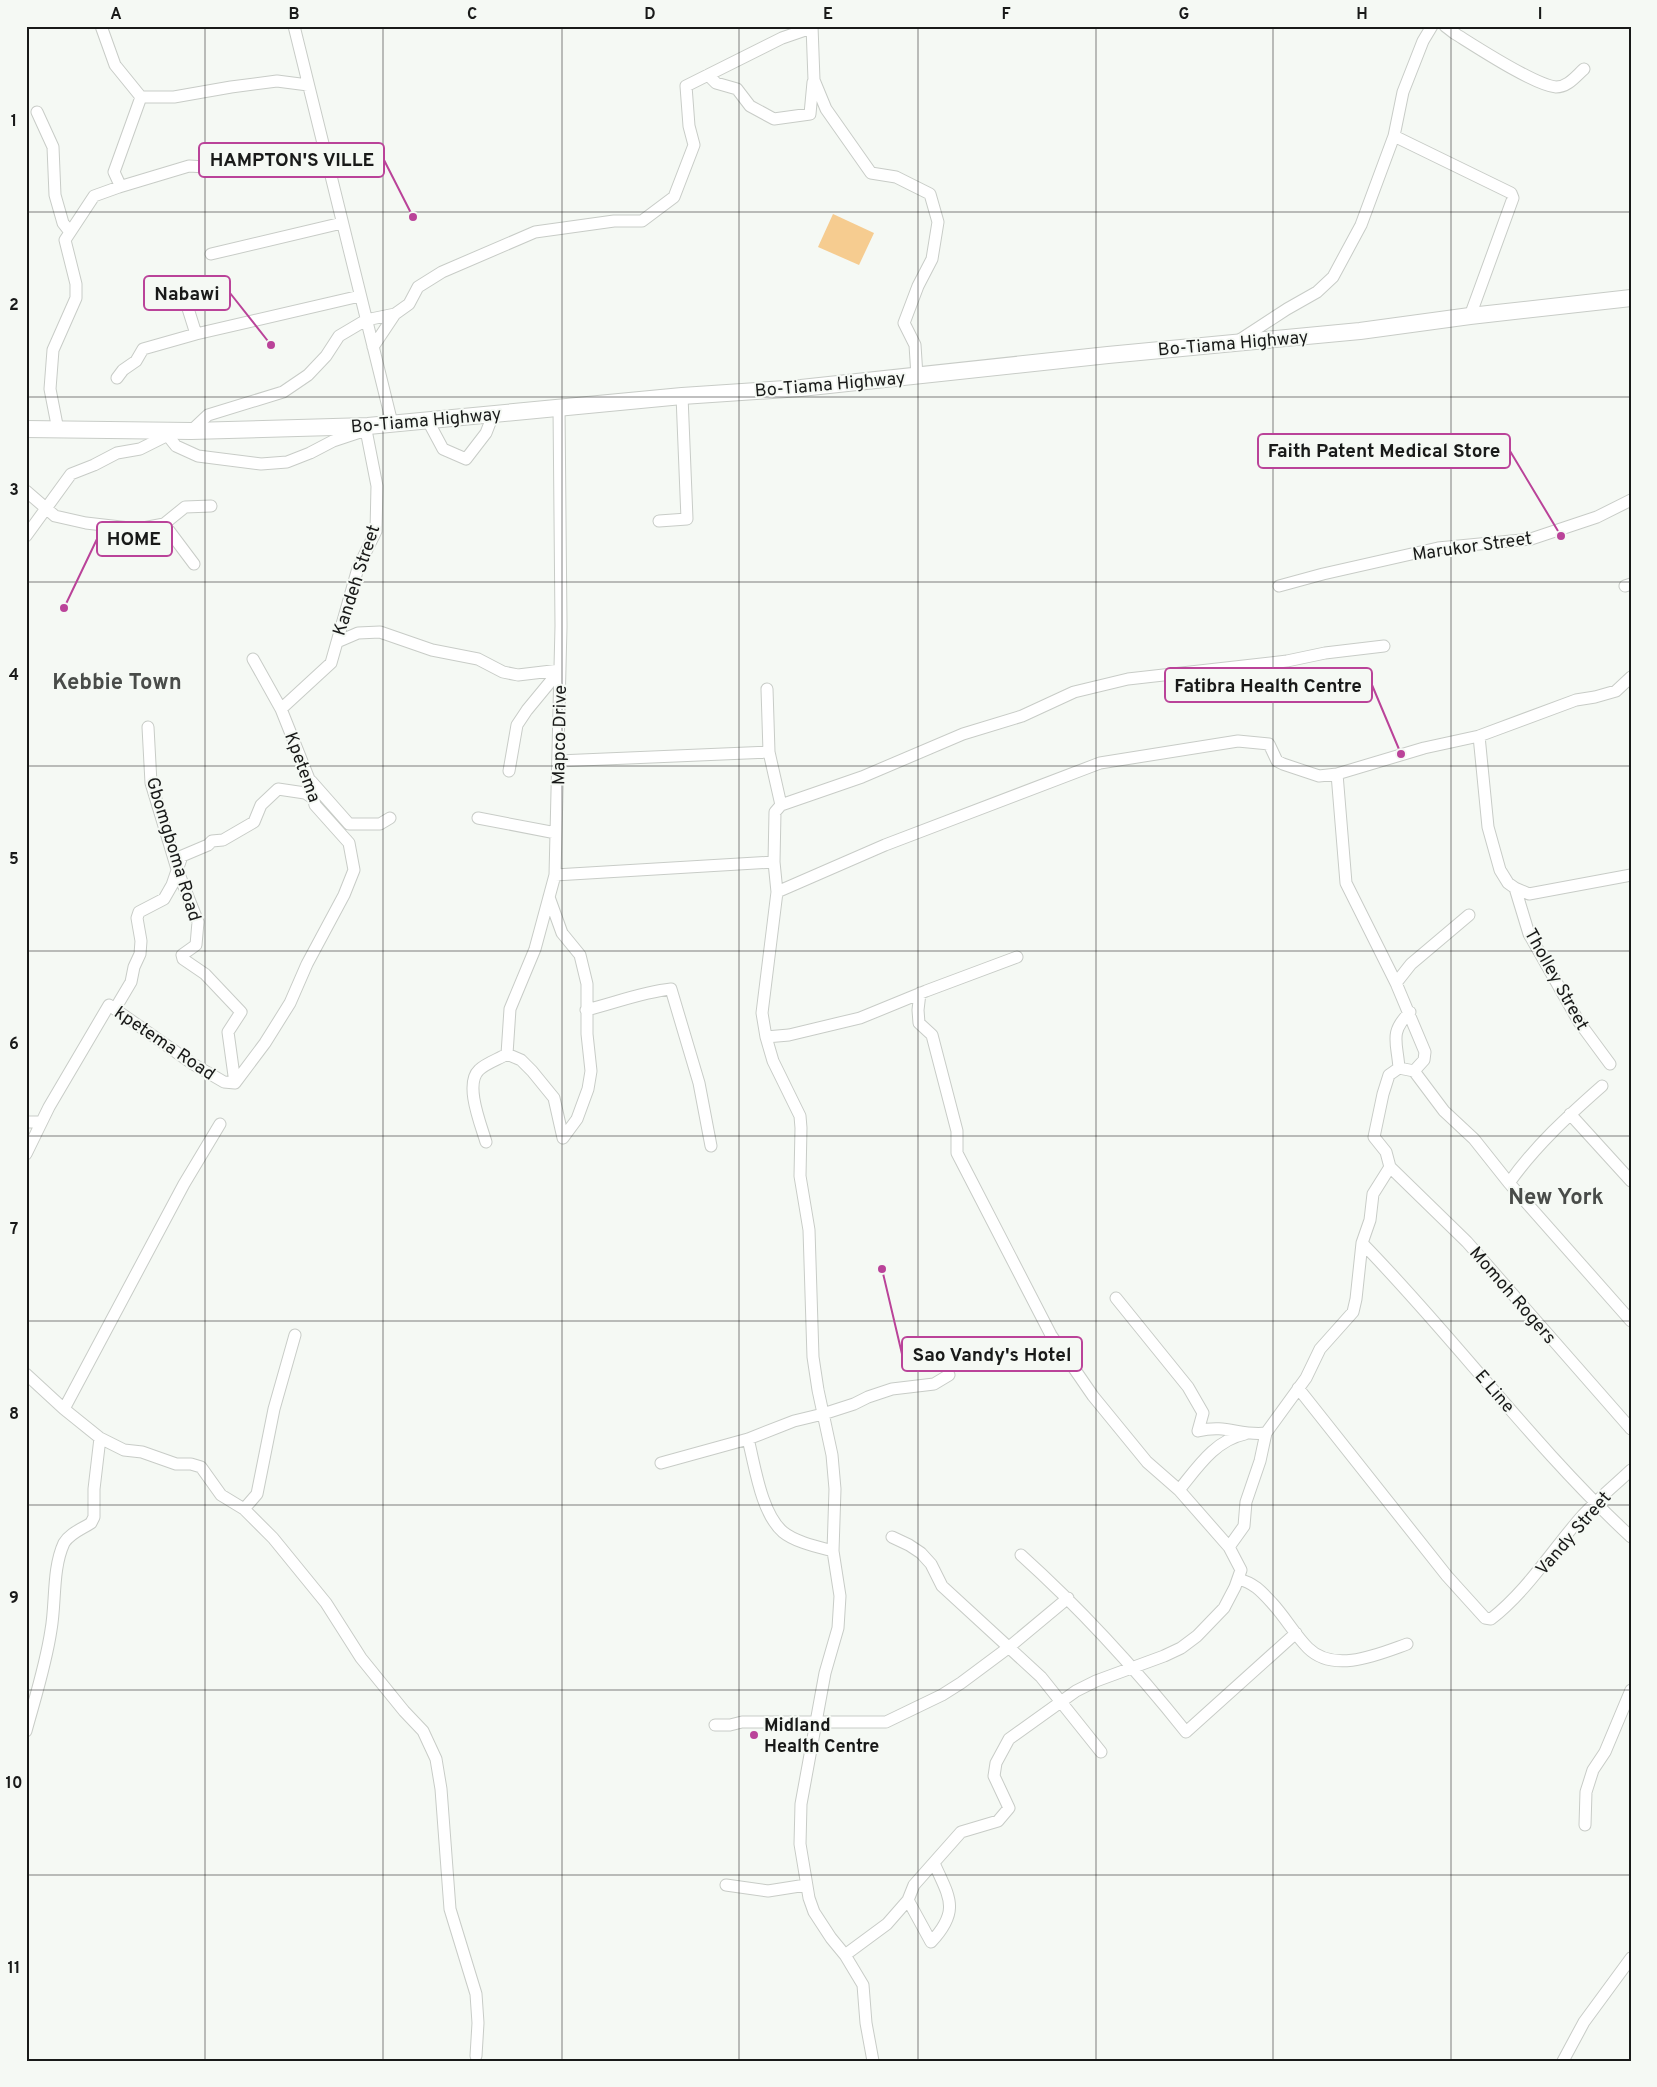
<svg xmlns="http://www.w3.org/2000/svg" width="1657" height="2087" viewBox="0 0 1657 2087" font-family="Overpass,sans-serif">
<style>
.green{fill:#f6cc90}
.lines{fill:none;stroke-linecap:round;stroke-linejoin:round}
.minor-casing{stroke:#c8ccc7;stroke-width:13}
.highway-casing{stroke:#c8ccc7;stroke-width:18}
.minor{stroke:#fff;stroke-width:11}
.highway{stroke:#fff;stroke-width:16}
.grid{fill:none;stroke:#191a19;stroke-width:1;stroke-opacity:0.55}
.poi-dot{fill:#ba4399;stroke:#f5f9f4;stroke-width:2}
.labels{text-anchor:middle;stroke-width:4;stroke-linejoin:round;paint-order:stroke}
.street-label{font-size:18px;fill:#191a19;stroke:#f5f9f4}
.poi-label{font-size:18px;font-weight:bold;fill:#191a19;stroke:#f5f9f4;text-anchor:start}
.district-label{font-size:22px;font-weight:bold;fill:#494c49;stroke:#f5f9f4}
.leader{fill:none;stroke:#ba4399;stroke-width:2}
.callout-dot{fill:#ba4399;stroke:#f5f9f4;stroke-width:2}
.callout{fill:#f5f9f4;stroke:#ba4399;stroke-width:2}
.callout-label{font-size:19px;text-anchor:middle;font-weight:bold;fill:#191a19}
.neatline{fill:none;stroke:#191a19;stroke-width:2}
.grid-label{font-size:16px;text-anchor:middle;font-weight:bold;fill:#191a19}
</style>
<rect width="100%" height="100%" fill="#f5f9f4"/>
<!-- green -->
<path class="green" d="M833,214L874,233L859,265L818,247Z"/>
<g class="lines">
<defs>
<path id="minor" d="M101,26L115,65L141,97H174L231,87L277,81L308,85
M294,26L392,423
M812,26L814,80L826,109L871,173L896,177L930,194L938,222L932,259L918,286L904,323L915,345L917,376
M1445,26L1454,33C1475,46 1534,85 1556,87C1568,87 1576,76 1584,69
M708,75L716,83L737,89L750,106L774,119L810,114L813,82
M37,112L53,147L55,195L63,223L70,232
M1394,136L1511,193L1513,198L1470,316
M119,187L120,185L114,172L141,97
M211,254L342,223
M180,283L196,334L360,296
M1238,341L1287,309L1317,292L1333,277L1361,225L1394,136L1403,92L1423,41L1432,26
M373,347L395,314L409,304L418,287L442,272L535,232L614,221H642L674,197L694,145L689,126L686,86L782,38L811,28
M117,378L123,370L136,361L143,349L196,334
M428,421L443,449L466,459L486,433L493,415
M58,430L50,389L53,350L76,298V284L65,240L94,196L119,187L189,166L240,169L324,151
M164,431L176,446L198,456L261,464L287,462L310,453L333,441L366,430
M191,431L208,415L283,392L308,375L326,356L339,336L366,320L395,314
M26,491L55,516L86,523L138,529L164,524L194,564
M659,521L687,519L682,396
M164,524L185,507L211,506
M26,536L71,474L94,465L117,453L140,449L166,436
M1279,586L1323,574L1438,548L1531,539L1597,517L1631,500
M1625,586L1631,584
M337,642L358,633L380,632L432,650L478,659L503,672L518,675L560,670L527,710L517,725L509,771
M767,689L769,752L781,805
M281,709L331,663L358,568L376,531L377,486L366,430
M148,727L151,783L177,869L198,922L196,945L182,955L183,959L205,974L241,1012L228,1032L235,1083
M1479,736L1488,827L1500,870L1508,883L1515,888L1529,894L1631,875
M558,761L769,752
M311,781L349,824H380L390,818
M478,818L556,833
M555,875L774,862
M1515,888L1529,934L1579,1022L1610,1064
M777,892L885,845L1100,763L1238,741L1269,744L1277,761L1283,764L1319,776L1337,774
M549,897L562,933L580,955L587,984V1034L591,1071L588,1089L577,1119L563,1138
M1017,957L926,991L860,1018L789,1035L766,1037L762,1013L777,892L774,862L775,812L781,805L862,777L963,734L1022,716L1074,692L1128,679L1287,661L1325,653L1384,646
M1396,983L1411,964L1469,915
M920,993L918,1010L919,1023L932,1035L957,1131V1153L1051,1335L1093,1396L1147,1462L1179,1490L1229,1547
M115,1009L131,982L134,967L140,954L141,941L137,918L139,912L164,899L172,885L182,856L208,845L212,841L223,840L254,822L261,805L278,789L305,793L313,798
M586,1010C615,1003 642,992 671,989L699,1083L711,1146
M766,1037L773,1061L800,1116L801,1128L800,1176L809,1230L813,1357L818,1390L832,1455L835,1489L833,1551L840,1596L838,1628L825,1673L801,1804L800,1844L809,1898L814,1912L831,1938L845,1955L887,1924L908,1900L914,1885L961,1832L998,1821L1009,1808L994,1776L996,1763L1009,1739L1076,1691L1096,1681L1164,1656L1181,1648L1197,1636L1224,1608L1235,1587L1241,1570L1229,1547L1244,1526L1246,1502L1260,1461L1266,1433L1306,1378L1320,1349L1353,1312L1356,1299L1362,1243L1370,1220L1373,1194L1390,1167L1386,1152L1374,1137L1383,1094L1389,1075L1399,1068L1414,1071L1444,1111L1474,1139L1509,1183L1631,1321
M507,1054L510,1009L535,949L555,875L561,626L559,407
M1399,1068C1397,1041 1389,1033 1410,1012
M1414,1071L1424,1060L1425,1052L1396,983L1346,883L1337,774L1424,748L1479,736L1576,700L1595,697L1616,691L1631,677
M1570,1114L1631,1181
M26,1122H41
M486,1142C481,1125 464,1084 479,1070C486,1063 499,1059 507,1054L521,1060L532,1071L554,1098L563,1138
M26,1154L49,1107L109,1005L193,1064L224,1082L235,1083L265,1043L290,1003L307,964L344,895L354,870L349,843L315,805L309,779L281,709L253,659
M1390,1167L1467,1242L1631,1429
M1509,1183C1535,1146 1568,1116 1602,1086
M1362,1243C1455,1338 1533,1446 1631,1537
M1116,1298L1188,1387L1203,1413L1198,1431C1227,1424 1239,1436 1266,1433
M295,1335L274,1409L257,1494L244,1509L273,1538L326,1603L361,1658L404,1711L423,1731L436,1759L441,1789L450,1909L476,1994L478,2023L476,2056
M26,1374L64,1409L100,1438L124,1450L142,1452L176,1464H191L201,1467L221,1495L244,1509
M1298,1388L1447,1576L1485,1618L1491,1619C1528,1590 1552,1550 1583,1515C1598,1499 1615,1485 1631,1470
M64,1409L184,1184L220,1124
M748,1439C755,1466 761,1513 783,1532C795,1542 818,1547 833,1551
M661,1463L748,1439L794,1421L823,1414L854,1404L868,1397L892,1389L934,1384L949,1375
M1179,1490C1197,1468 1215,1440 1245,1434
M892,1537L909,1545L921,1553L931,1564L942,1586L1041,1677L1101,1752
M1021,1555C1082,1610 1135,1668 1186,1732L1296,1633
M1238,1579C1254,1583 1261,1591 1272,1603C1285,1617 1295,1635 1308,1648C1334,1674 1379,1654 1407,1644
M715,1725H730L742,1722H886L942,1695L961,1683L1008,1648L1068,1598
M26,1731C35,1698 46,1664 51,1630C56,1603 52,1569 64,1543C70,1533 82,1529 91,1523L94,1517V1489L100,1438
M1585,1825L1586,1792L1593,1770L1605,1752L1631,1690
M726,1885L768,1891L806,1885
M908,1900L931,1942C961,1910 949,1897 934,1863
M845,1955L863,1985L866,2023L873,2061
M1563,2061L1584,2022L1631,1958"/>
<path id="highway" d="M26,429L191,431L368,426L682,396L801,388L1108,355L1360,331L1470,316L1631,298"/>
</defs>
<!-- minor casing -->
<use href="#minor" class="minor-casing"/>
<!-- highway casing -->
<use href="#highway" class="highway-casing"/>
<!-- minor -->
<use href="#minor" class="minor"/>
<!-- highway -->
<use href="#highway" class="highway"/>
</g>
<!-- grid -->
<path class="grid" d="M205,26V2061M383,26V2061M562,26V2061M739,26V2061M918,26V2061M1096,26V2061M1273,26V2061M1451,26V2061M26,212H1631M26,397H1631M26,582H1631M26,766H1631M26,951H1631M26,1136H1631M26,1321H1631M26,1505H1631M26,1690H1631M26,1875H1631"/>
<!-- markers -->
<circle class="poi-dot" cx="754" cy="1735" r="5"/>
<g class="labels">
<!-- street labels -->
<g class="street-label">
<text transform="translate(1233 343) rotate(-5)" y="6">Bo-Tiama Highway</text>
<text transform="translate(830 384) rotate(-5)" y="6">Bo-Tiama Highway</text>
<text transform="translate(426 420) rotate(-5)" y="6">Bo-Tiama Highway</text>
<text transform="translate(1472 546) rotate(-8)" y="6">Marukor Street</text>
<text transform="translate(356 580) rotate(-72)" y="6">Kandeh Street</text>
<text transform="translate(559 735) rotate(-89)" y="6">Mapco Drive</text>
<text transform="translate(303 767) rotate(70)" y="6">Kpetema</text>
<text transform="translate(174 849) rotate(73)" y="6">Gbomgboma Road</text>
<text transform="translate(1557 979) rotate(61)" y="6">Tholley Street</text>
<text transform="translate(165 1043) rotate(34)" y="6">kpetema Road</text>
<text transform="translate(1513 1295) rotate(49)" y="6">Momoh Rogers</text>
<text transform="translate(1495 1391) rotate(49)" y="6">E Line</text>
<text transform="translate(1573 1533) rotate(-49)" y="6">Vandy Street</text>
</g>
<!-- poi labels -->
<g class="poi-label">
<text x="764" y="1731">Midland<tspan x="764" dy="21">Health Centre</tspan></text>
</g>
<!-- district labels -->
<g class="district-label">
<text x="117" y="689">Kebbie Town</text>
<text x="1556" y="1204">New York</text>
</g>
</g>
<!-- callouts -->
<path class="leader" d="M413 217L384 160M271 345L230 293M1561 536L1510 451M64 608L97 539M1401 754L1372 685M882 1269L902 1354"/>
<g class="callout-dot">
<circle cx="413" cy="217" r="5"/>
<circle cx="271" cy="345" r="5"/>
<circle cx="1561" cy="536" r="5"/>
<circle cx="64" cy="608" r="5"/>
<circle cx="1401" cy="754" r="5"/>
<circle cx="882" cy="1269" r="5"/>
</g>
<g class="callout">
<rect x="199" y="143" width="185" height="34" rx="5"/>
<rect x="144" y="276" width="86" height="34" rx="5"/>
<rect x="1258" y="434" width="252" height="34" rx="5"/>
<rect x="97" y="522" width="75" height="34" rx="5"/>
<rect x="1165" y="668" width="207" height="34" rx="5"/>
<rect x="902" y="1337" width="180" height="34" rx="5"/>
</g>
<g class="callout-label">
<text x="292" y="166">HAMPTON'S VILLE</text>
<text x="187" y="300">Nabawi</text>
<text x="1384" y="457">Faith Patent Medical Store</text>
<text x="134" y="545">HOME</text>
<text x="1268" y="692">Fatibra Health Centre</text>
<text x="992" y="1361">Sao Vandy's Hotel</text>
</g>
<!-- border -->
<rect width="1657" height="2087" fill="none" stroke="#f5f9f4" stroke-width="55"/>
<rect x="28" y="28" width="1602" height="2032" class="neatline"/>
<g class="grid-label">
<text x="116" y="19">A</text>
<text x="294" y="19">B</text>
<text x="472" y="19">C</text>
<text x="650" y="19">D</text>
<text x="828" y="19">E</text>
<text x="1006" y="19">F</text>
<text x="1184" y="19">G</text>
<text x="1362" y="19">H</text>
<text x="1540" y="19">I</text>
<text x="14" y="126">1</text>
<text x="14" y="310">2</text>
<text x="14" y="495">3</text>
<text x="14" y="680">4</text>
<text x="14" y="864">5</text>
<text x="14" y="1049">6</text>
<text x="14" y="1234">7</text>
<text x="14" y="1419">8</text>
<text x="14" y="1603">9</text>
<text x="14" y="1788">10</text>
<text x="14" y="1973">11</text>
</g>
</svg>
